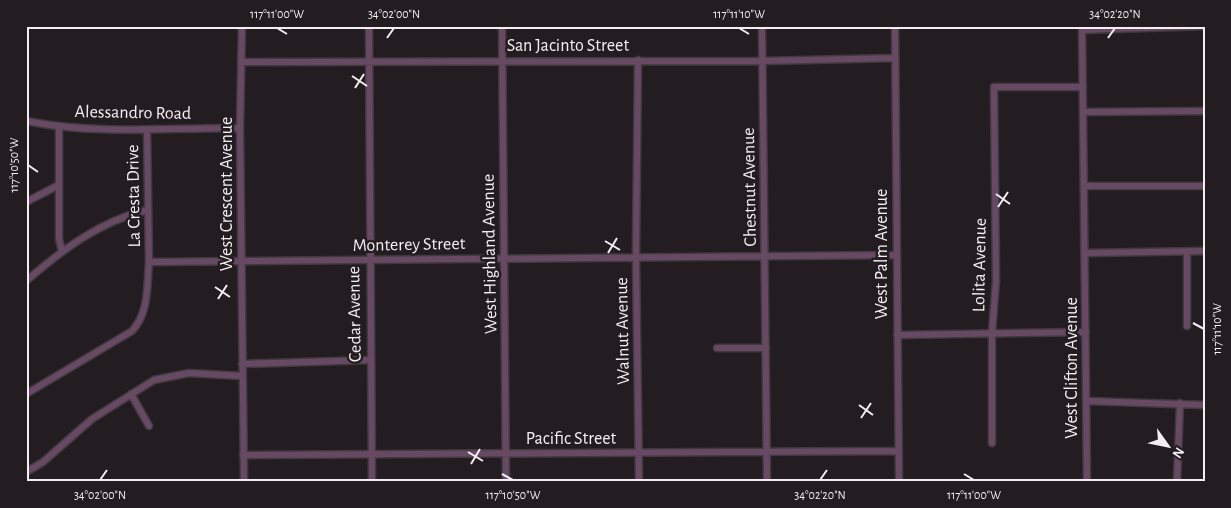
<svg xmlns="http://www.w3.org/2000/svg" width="1231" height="508" viewBox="0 0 1231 508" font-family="'Alegreya Sans',sans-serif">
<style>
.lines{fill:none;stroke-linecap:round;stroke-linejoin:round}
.minor-casing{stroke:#403a3f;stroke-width:9}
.minor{stroke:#684963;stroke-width:6}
.ticks{fill:none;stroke:#f3eef2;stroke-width:2}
.labels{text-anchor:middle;stroke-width:5;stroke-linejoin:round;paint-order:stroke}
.street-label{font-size:18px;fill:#f3eef2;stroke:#231d22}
.neatline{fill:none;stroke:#f3eef2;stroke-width:2}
.ticks-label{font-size:12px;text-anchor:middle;fill:#f3eef2}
</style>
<rect width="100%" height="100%" fill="#231d22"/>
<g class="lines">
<defs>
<path id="minor" d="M242,26L240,128L244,482
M369,26L372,482
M502,26L506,482
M762,26L767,482
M895,26L899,482
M1082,26L1087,482
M1082,30L1205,26
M638,60L636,256L639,482
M241,62L762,61L895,58
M1083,112L1205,111
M26,121C96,135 170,128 240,128
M59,126V239L62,251
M147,130L149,262
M1084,186H1205
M26,202L57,186
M1085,253L1205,251
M26,281C62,250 100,221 147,210
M1187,326V252
M897,335L1086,332
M717,348H766
M242,364L370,360
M26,394L132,331C149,313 147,286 149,262L896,255
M131,394L149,426
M1086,401L1205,405
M992,443V333L996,281L994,87H1083
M243,455L898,451
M26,472L43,462L92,419L154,380L189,373L242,376
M1177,482L1180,403"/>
</defs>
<!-- minor casing -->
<use href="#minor" class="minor-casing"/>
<!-- minor -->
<use href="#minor" class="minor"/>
</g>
<!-- ticks -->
<path class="ticks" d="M277,28L287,34M739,28L749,34M387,38L394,28M1108,38L1115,28M352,76L367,86M355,88L364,74M28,165L38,172M996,194L1010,204M998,207L1008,192M605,241L620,250M608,253L617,238M215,287L230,297M218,299L227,285M1193,323L1204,329M859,405L873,415M861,418L871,403M468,452L483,461M471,464L480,449M502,474L513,480M964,474L974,480M100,480L107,470M820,480L827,470"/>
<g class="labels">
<!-- street labels -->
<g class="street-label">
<text x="568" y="51">San Jacinto Street</text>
<text transform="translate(133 112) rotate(1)" y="6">Alessandro Road</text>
<text transform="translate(749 187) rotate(-91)" y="6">Chestnut Avenue</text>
<text transform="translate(226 194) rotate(-90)" y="6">West Crescent Avenue</text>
<text transform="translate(133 196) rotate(-91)" y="6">La Cresta Drive</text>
<text transform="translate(409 244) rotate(-1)" y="6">Monterey Street</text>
<text transform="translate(489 254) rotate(-91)" y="6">West Highland Avenue</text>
<text transform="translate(881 254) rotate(-90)" y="6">West Palm Avenue</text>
<text transform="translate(979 265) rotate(-89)" y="6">Lolita Avenue</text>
<text transform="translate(354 314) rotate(-91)" y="6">Cedar Avenue</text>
<text transform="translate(622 331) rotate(-91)" y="6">Walnut Avenue</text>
<text transform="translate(1071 368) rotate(-90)" y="6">West Clifton Avenue</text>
<text x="571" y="444">Pacific Street</text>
</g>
</g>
<!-- border -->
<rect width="1231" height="508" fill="none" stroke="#231d22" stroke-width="55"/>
<!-- north arrow -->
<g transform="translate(1168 446) rotate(123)" stroke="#231d22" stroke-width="4" paint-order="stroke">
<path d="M0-4L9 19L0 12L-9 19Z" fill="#f3eef2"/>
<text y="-8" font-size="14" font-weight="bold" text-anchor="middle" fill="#f3eef2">N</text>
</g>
<rect x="28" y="28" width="1176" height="452" class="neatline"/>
<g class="ticks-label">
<text x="277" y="18">117°11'00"W</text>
<text x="394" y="18">34°02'00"N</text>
<text x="739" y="18">117°11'10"W</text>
<text x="1115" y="18">34°02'20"N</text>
<text transform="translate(14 165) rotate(-90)" y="4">117°10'50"W</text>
<text transform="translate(1217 329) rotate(-90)" y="4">117°11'10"W</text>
<text x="100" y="499">34°02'00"N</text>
<text x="513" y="499">117°10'50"W</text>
<text x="820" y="499">34°02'20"N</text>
<text x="974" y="499">117°11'00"W</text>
</g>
</svg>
